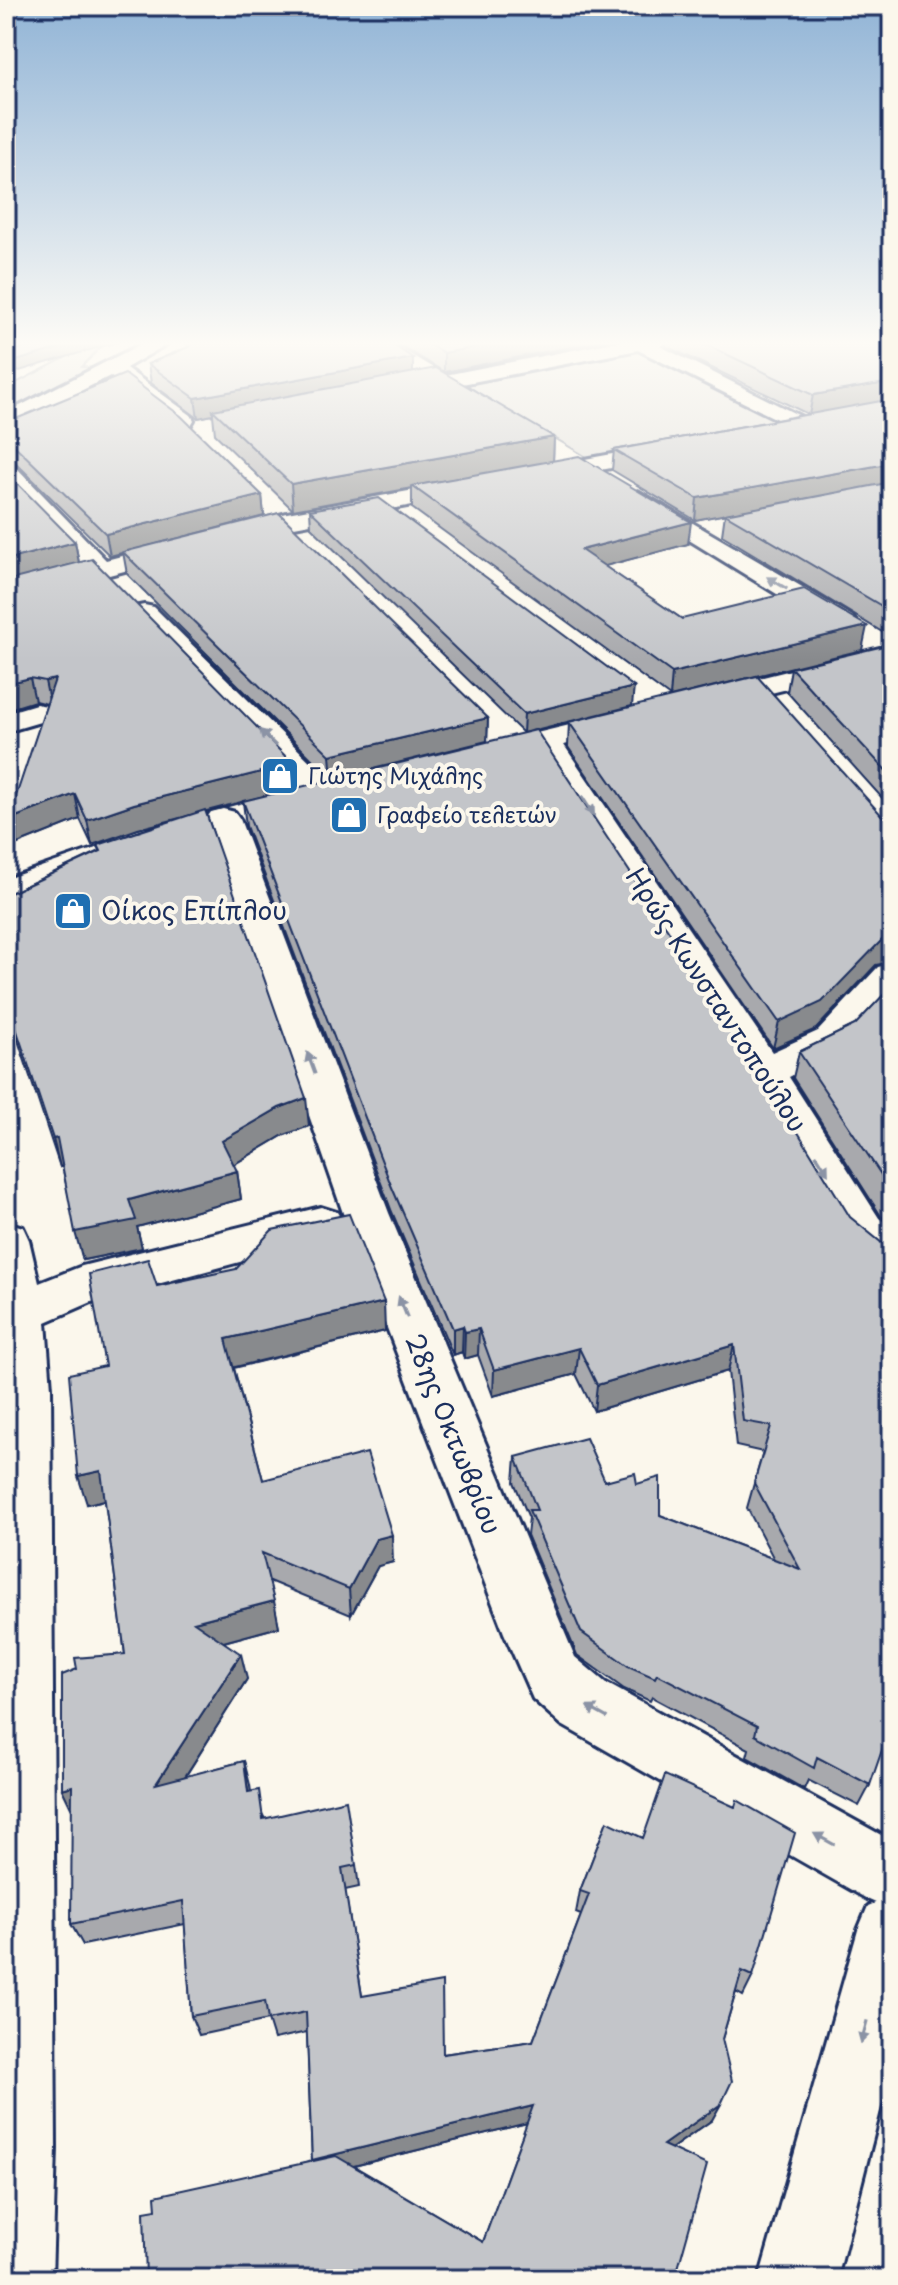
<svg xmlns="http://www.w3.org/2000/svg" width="898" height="2285" viewBox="0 0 898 2285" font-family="'Playpen Sans',sans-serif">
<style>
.green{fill:#dadad7;stroke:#7a849a;stroke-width:2}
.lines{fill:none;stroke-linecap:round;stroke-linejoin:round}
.minor-casing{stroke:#1b2f5e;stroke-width:6}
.major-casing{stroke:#1b2f5e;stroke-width:6}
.minor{fill:#fbf7ec;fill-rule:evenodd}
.major{fill:#fbf7ec;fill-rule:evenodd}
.wall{fill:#a8a9ad;stroke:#1b2f5e;stroke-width:2;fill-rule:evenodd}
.shaded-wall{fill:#888a8d;stroke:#1b2f5e;stroke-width:2}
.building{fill:#c3c5c9;stroke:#1b2f5e;stroke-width:2}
.oneway{fill:#8b93a5}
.labels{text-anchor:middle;stroke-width:8;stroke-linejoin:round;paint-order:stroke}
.far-poi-label{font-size:22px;fill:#1b2f5e;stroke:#fbf7ec;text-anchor:start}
.poi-label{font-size:26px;fill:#1b2f5e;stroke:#fbf7ec;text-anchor:start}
.street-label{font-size:26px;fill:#1b2f5e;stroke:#fbf7ec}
</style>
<rect width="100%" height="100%" fill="#fbf7ec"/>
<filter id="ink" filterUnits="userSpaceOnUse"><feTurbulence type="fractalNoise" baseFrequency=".0125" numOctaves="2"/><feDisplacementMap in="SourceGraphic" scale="16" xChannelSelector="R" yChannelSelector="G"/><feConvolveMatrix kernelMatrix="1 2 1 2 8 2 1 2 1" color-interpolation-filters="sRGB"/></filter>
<g filter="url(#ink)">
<!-- green -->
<path class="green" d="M100,340H107L82,367L99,368L6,417V388Z
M640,350L787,421L590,459L462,383Z"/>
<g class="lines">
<defs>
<path id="minor" d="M149,340H174L126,368L191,415L194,420L191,425H175L110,376L6,429V413Z
M362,340H386L445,375L624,340H669L660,346L820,426L809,433L801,431L638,350L462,384L486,401L475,407L439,389L424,388L421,384L424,380Z
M673,443L684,450L681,455L289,528L6,602V586L83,566L6,484V463L14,465L106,560L287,513Z
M638,491L852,616L856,622L852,628H832L629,503L626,498Z
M144,605L154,607L335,786L340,793L335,800L323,803L311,800L134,619L130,613L134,607Z
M892,645V663L706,709L695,706L691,700L695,694Z
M36,704L47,706L51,713L47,720L6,732V713Z
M628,711L639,713L644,720L639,727L564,745L772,1052L818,1031L878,967L892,964V1000L846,1049L789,1077L879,1218L892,1228V1272L875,1267L845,1242L747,1079L536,752L485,765L474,762L469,755L474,748Z
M223,809L235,812L240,819L389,1213L575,1657L606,1683L892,1841V1910L869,1900L562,1725L533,1699L504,1633L343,1213L206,819L211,812Z
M102,846L114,850L120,857L114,864L6,902V879Z
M321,1207L337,1212L344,1224L337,1236L94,1301L46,1322L51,1388L56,2148L52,2279H6V1222L23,1227L29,1240L39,1283L82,1266Z"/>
<path id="major" d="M892,1896V2064L837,2279H759L858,1930L868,1906Z"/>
</defs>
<!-- minor casing -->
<use href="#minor" class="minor-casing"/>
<!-- major casing -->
<use href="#major" class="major-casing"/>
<!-- minor -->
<use href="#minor" class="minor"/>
<!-- major -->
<use href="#major" class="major"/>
</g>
<!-- wall -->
<path class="wall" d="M185,340H385L413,372L554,437L553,461L688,544L604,566L682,619L862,650L670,697L412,508V488L293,510L215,434L213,415L198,418L151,383L148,364L188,347Z
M392,340H606L444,372Z
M667,340H892V638L722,535L725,514L695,520L612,470L614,450L808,414L666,346Z
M6,423L262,495L264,516L110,556L16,463L6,461Z
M310,510L632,706L523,733L311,527Z
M75,542L79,563L295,788L750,1054L870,1785L859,1806L808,1780L804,1789L747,1757L749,1749L652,1697L650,1701L624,1689L577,1655L527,1535L529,1518L514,1482L516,1457L605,1481L637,1484L660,1515L774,1559L747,1508L763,1452L736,1446L728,1371L594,1411L576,1374L493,1396L478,1355L464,1359L462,1352L453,1355L392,1212L246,826L243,802L206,812L309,1126L282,1136L233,1165L237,1171L241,1199L137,1227L142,1248L83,1260L62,1166L60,1167L6,1004V895L100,851L98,845L183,817L138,829L92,845L80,819L15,845L47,704L35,701L6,710Z
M123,552L488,718L487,741L332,779L127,574Z
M892,644V809L787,692L791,668Z
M569,722L884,818L876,965L816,1029L773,1048L568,747Z
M892,986V1224L881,1216L793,1078L799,1052L855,1025Z
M157,1286L385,1331L234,1368L263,1480L393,1562L378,1566L351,1615L269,1581L279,1627L224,1642L247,1679L185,1777L244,1761L250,1791L265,1819L356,1865L359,1887L345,1890L362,1996L443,2054L533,2041L581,1915L576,1913L580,1891L607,1821L753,1976L743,1996L736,1992L722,2039L712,2120L671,2149L675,2279L156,2209L312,2161L307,2032L274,2039L268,2020L199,2035L191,2016L185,1924L83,1945L71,1924L125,1654L105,1500L87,1504L105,1366ZM527,2123L483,2242L354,2166L386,2158Z"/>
<!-- shaded-wall -->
<path class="shaded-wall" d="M6,340H24L6,349Z
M86,340H123L6,375V364Z
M510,340H606L444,372V353Z
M413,358V377L213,410V415L198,418L195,398Z
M892,382V401L809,415L813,395Z
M554,437L553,462L412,486V488L293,510L291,484Z
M892,463V483L695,520L697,498Z
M262,495L264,516L110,556L106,534Z
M691,522L688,544L579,573L581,550Z
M75,542L79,563L6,583V560Z
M867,626L862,650L670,697L672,673Z
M30,678L35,701L6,710V684Z
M55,679L50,705L45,681Z
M634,687L632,706L523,733L524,714Z
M488,718L487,741L332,779L330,755Z
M293,764L295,788L138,829L92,845L87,820L134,804Z
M75,794L80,819L15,845L8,820Z
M892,937V962L876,965L816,1029L773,1048L779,1022L883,939Z
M306,1098L309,1126L282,1136L226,1169L222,1141L279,1108Z
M57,1138L65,1166L60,1167L53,1139Z
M237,1171L241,1199L137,1227L142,1248L83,1260L75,1232L129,1200Z
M384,1302L385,1331L231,1368L226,1339Z
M463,1326L462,1352L453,1355V1329Z
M479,1329L478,1355L464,1359L465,1332Z
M734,1345L728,1371L594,1411L597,1385Z
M579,1348L576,1374L493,1396L494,1370Z
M101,1471L109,1499L87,1504L78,1476Z
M392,1535L393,1562L378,1566L351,1615L349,1589L376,1539Z
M274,1601L279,1627L201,1648L194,1622Z
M241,1654L247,1679L165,1808L156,1784Z
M244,1761L250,1785L254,1815L248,1792Z
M72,1786L73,1812L62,1789Z
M721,2104L712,2120L655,2160L663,2145Z
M533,2106L531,2122L317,2175L312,2160Z"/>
<!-- building -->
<path class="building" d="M40,340H86L6,364V355Z
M189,340H385L413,358L195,398L148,364L191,346Z
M422,340H510L444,353Z
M696,340H874L892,348V382L813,395Z
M436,368L554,437L291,484L213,410Z
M125,374L181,416L262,495L106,534L12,443L6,442V423Z
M892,399V463L697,498L614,450Z
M579,456L691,522L581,550L682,619L804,589L867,626L672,673L412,486Z
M6,472L75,542L6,560Z
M892,482V612L725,514Z
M379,498L634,687L524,714L310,510Z
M279,513L488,718L330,755L123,552Z
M92,559L293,764L134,804L87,820L75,794L8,820L55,679L45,681L30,678L6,684V581Z
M892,644V777L791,668Z
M757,676L884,818L892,819V937L883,939L822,1002L779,1022L569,722Z
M536,730L750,1054L850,1217L882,1243L892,1246V1721L870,1785L817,1757L814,1768L755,1735L757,1726L657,1674L655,1678L628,1666L581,1632L529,1510H537L516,1457L586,1438L605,1481L635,1473L637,1484L660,1477V1515L800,1569L754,1483L771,1426L743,1421L734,1345L597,1385L579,1348L494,1370L479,1329L465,1332L463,1326L453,1329L391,1185L243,801Z
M205,810L306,1098L279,1108L222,1141L237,1171L129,1200L136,1220L75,1232L57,1138L53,1139L6,998V895L101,851L98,845Z
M892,986V1191L799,1052L855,1025Z
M349,1214L384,1302L226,1339L263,1480L367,1453L392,1535L376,1539L349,1589L262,1553L274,1601L194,1622L241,1654L156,1784L244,1761L248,1792L259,1790L263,1819L346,1800L356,1865L342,1868L362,1996L442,1982L443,2054L533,2041L589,1894L580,1891L607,1821L643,1838L665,1775L735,1807L737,1800L795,1833L753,1976L742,1971L722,2039L732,2081L721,2104L663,2145L707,2165L675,2279H146L144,2211L156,2209L155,2196L336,2156L483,2242L533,2106L312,2160L306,2012L268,2020L265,2001L191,2016L183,1901L71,1924L72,1786L62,1789V1675L77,1669L75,1658L125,1654L101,1471L78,1476L69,1374L105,1366L89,1274L148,1259L157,1286L236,1269L272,1230Z"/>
<!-- one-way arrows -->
<defs><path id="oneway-solid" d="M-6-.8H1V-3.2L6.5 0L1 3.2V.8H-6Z" transform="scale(2)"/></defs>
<g class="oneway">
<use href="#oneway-solid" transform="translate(777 583) rotate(-149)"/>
<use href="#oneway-solid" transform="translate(268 738) rotate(-135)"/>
<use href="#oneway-solid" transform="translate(588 806) rotate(57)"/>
<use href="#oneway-solid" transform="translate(311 1063) rotate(-110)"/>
<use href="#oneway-solid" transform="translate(822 1164) rotate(58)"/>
<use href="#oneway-solid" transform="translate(403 1307) rotate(-112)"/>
<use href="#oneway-solid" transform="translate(597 1712) rotate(-151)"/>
<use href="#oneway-solid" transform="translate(824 1839) rotate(-151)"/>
<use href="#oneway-solid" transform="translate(864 2032) rotate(105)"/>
</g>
</g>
<!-- sky -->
<linearGradient id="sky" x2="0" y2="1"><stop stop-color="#91b4d6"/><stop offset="0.52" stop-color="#fdfbf6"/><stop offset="1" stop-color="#fdfbf6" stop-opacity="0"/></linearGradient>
<rect width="898" height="660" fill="url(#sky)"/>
<!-- icons -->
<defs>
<symbol id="shop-square" viewBox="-11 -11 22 22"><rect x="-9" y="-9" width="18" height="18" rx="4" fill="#1f6fb2" stroke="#fbf7ec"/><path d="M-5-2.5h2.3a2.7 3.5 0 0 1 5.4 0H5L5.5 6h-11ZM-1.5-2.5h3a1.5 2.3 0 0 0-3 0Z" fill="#fff"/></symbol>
</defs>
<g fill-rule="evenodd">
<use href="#shop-square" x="258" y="754" width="44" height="44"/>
<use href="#shop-square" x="327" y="793" width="44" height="44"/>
<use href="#shop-square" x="51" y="889" width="44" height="44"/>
</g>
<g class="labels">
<!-- far-poi labels -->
<g class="far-poi-label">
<text x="308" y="784">Γιώτης Μιχάλης</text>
<text x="377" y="823">Γραφείο τελετών</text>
</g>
<!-- poi labels -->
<g class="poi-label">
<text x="101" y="920">Οίκος Επίπλου</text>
</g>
<!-- street labels -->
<g class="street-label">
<text transform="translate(716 1000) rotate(57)" y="9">Ηρώς Κωνσταντοπούλου</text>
<text transform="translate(453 1434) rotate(68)" y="9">28ης Οκτωβρίου</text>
</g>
</g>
<!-- margin -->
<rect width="898" height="2285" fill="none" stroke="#fbf7ec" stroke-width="32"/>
<rect x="16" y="16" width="866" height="2253" fill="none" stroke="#1b2f5e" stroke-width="3" filter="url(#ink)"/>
</svg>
